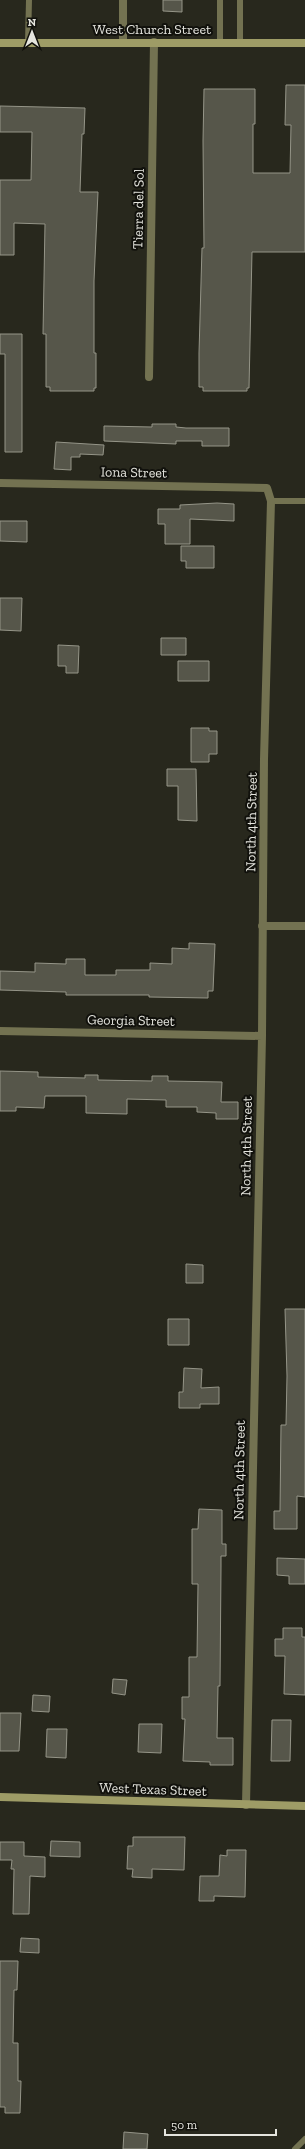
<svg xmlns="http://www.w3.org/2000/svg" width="305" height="2149" viewBox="0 0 305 2149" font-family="'Zilla Slab',serif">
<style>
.building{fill:#56564a;stroke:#959588}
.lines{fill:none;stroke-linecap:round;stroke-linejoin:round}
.lane{stroke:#737251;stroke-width:6}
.street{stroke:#737251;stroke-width:8}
.secondary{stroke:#9e9c66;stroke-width:8}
.labels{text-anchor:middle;stroke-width:4;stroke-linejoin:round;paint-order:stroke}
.street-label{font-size:14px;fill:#e5e5de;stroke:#11110c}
</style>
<rect width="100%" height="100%" fill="#28281d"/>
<!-- building -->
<path class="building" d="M163,0H182V12L163,11Z
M286,85H305V252H252L249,388H247V391H203V387H199V353L202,248H204L203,141L204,89H255V124H253V173H290L291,125H285Z
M0,106L85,108L84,134H82L80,192H98L94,281V353H96V388H94V391H50V387H46V334H43L45,224L14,223V255H0V180H31L32,132H0Z
M0,334H22V452H5V354H0Z
M152,424H176V427L186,428H229V446H202V441H176V444L104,441V426L152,427Z
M56,442L104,445L103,455L80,454V457H71V470L54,469Z
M217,503L234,504V521L190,519V544H165V524H158V509H180V505Z
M0,521H27V542L0,541Z
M181,546H214V568H186V561H181Z
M0,598H22L21,631L0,630Z
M161,638H186V655H161Z
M58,645L79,646L78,673H66V666H58Z
M178,661H209V681H178Z
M191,728H209V731H217V754H209V762H191Z
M167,769H196L197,821L178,820V786H167Z
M189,943L215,944L213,991H208V998L149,997V995H66V992L0,990V971L35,972V963L66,964V959H85V975H116V970H150V963L172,964V948L189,949Z
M0,1071L38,1072V1077L85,1078V1075H98V1080L152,1081V1076H168V1081L222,1082L221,1102H238V1119H216V1113L197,1112V1107H166V1100L127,1099V1114L86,1113V1096H45L44,1108L16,1107V1111H0Z
M186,1264L203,1265V1283H186Z
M285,1309H305V1497L297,1496V1529H274V1511H280L281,1425H286L287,1376Z
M168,1319H189V1345H168Z
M184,1368L202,1369L201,1388L219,1387V1404H200V1408H179V1392H183Z
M199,1509L222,1510V1544H226V1556H221V1567L220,1686H218L217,1738H233V1765H210V1762L183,1761L185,1719H182V1697H189V1657H197L198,1584H192V1529H198Z
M277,1558L305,1559V1584H289V1576L277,1575Z
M283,1628H302V1637H305V1695L284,1694L285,1656H275V1639H283Z
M113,1679L127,1680L125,1695L112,1693Z
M33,1695L50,1696L49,1712L32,1711Z
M0,1713H21L19,1751H0Z
M272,1720H291L290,1761H271Z
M139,1724H162L161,1753L138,1752Z
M47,1729H67L66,1758L46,1757Z
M133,1837H185L184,1870L152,1869V1878L132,1877L133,1869H127L128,1846H133Z
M51,1841L80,1842V1857L50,1856Z
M0,1842H24V1856L45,1857V1877L30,1876L29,1914H13L14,1869H11L12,1860H0Z
M227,1850H246L245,1897L214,1896V1901H199L200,1876H219L220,1855L227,1856Z
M21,1938L39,1939V1953L20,1952Z
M0,1961H18L17,1990H14L13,2043H18V2081H21L20,2113H5V2107H0Z
M124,2132L148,2134L147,2149H123Z"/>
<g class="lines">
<!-- lane -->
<path class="lane" d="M240,0V42
M220,42V0
M28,43L29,0
M271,501H305
M295,2149L305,2139"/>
<!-- street -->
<path class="street" d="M123,42V0
M149,377L154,42
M0,483L267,488L271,501L264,759L262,1036L246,1805
M262,926H305
M0,1031L262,1036"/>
<!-- secondary -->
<path class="secondary" d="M0,43H305
M0,1797L305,1806"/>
</g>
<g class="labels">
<!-- street labels -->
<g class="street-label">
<text x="152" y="34">West Church Street</text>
<text transform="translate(138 209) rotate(-89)" y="5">Tierra del Sol</text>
<text transform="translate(134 472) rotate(1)" y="5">Iona Street</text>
<text transform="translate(251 822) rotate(-89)" y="5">North 4th Street</text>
<text transform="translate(131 1020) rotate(1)" y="5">Georgia Street</text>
<text transform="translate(246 1146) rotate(-89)" y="5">North 4th Street</text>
<text transform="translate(239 1470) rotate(-89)" y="5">North 4th Street</text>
<text transform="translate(153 1789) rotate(2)" y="5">West Texas Street</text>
</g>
</g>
<!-- north arrow -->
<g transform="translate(32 32)" stroke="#11110c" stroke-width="3" paint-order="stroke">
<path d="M0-3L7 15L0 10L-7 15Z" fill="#e5e5de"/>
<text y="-6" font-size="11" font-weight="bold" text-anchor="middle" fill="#e5e5de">N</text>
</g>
<!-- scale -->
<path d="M165 2129v6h111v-6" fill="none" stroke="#e5e5de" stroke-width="2"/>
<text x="171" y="2129" font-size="12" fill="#e5e5de" stroke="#11110c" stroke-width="3" paint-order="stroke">50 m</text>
</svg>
